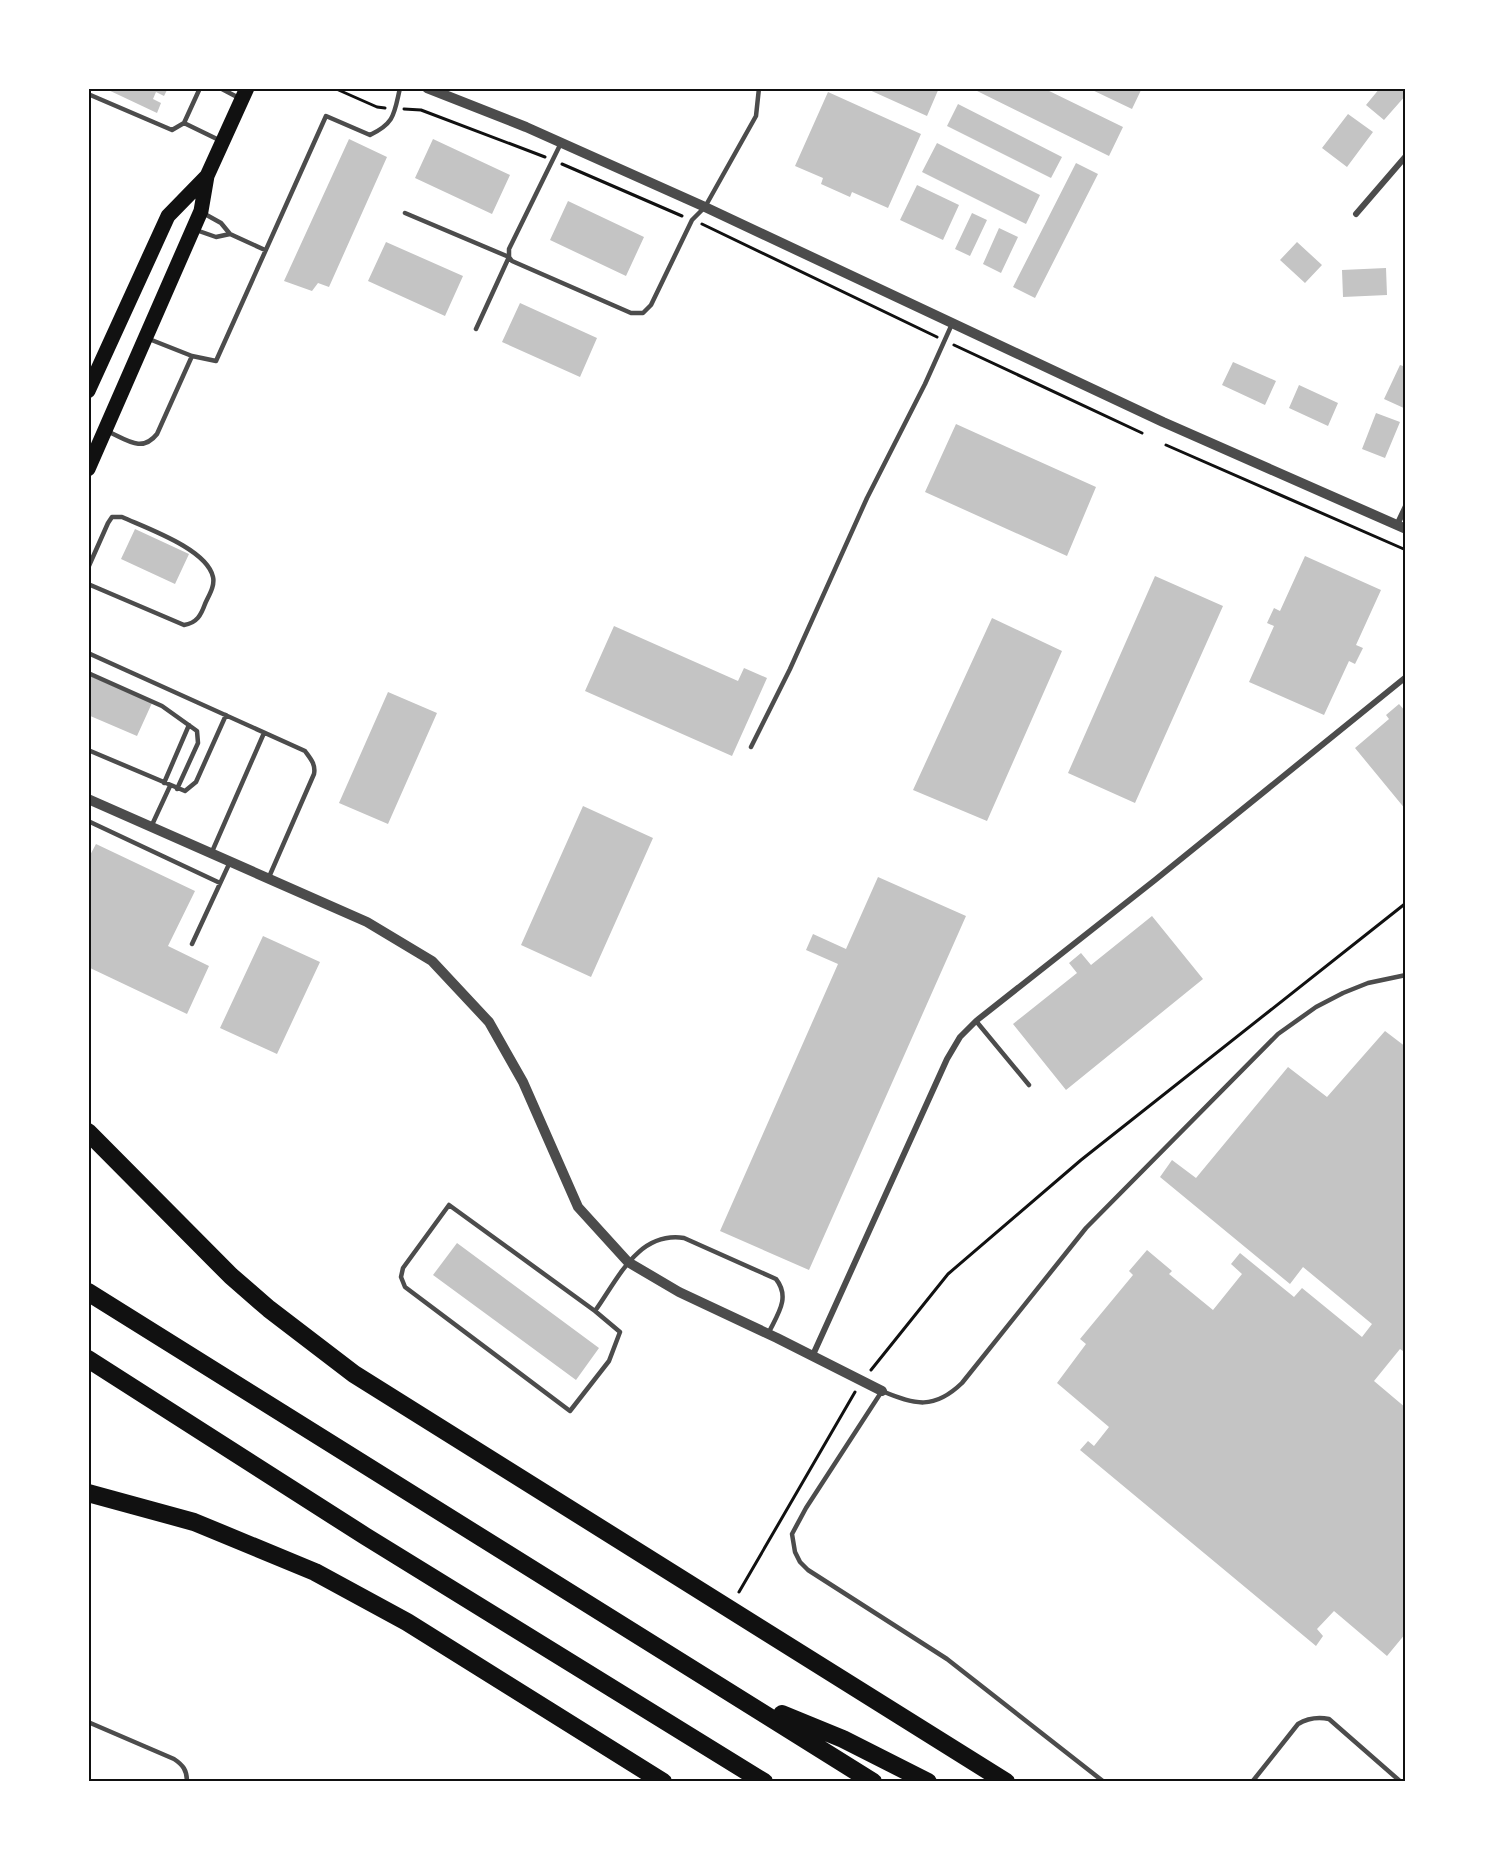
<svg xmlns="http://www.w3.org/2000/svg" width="1494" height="1870" viewBox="0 0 1494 1870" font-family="Cabin,sans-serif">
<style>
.building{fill:#c4c4c4}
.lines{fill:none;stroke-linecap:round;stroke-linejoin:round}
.path{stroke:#111;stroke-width:3}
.service{stroke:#4c4c4c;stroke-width:4.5}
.minor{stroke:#4c4c4c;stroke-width:6}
.tertiary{stroke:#4c4c4c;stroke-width:10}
.primary{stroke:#111;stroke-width:15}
.motorway{stroke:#111;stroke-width:18}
.neatline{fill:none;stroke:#111;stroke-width:2}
</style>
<rect width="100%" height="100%" fill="#fff"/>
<!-- building -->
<path class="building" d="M104,88H130L135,91L136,88H168L164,96L156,92L153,99L161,103L157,113Z
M865,88H939L927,116Z
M971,88H1043L1123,127L1109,156Z
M1088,88H1142L1132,109Z
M1380,88H1406V95L1384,120L1366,105Z
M828,92L921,134L888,208L852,192L850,197L821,184L823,178L795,166Z
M958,104L1062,157L1051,178L947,126Z
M1348,114L1373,132L1347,167L1322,148Z
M349,139L387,157L329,287L318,283L312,291L284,281Z
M433,139L510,175L492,214L415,178Z
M937,143L1040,195L1026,224L922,172Z
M1076,163L1098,174L1035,298L1013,287Z
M917,185L959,205L943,240L900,220Z
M568,201L644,237L626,276L550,240Z
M972,213L987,220L970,256L955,249Z
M999,228L1018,237L1001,273L983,264Z
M386,242L463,276L445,316L368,281Z
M1297,242L1322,265L1305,283L1280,260Z
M1386,268L1387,295L1343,297L1342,270Z
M520,303L597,338L580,377L502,342Z
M1233,362L1276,381L1265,405L1222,385Z
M1400,365L1406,367V409L1384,399Z
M1299,385L1338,403L1328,426L1289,408Z
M1376,413L1400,422L1385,458L1362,449Z
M956,424L1096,487L1067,556L925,492Z
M135,529L189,554L175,584L121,559Z
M1305,556L1381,590L1356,645L1363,648L1355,664L1349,661L1324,715L1249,682L1274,626L1267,623L1274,608L1280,611Z
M1155,576L1223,606L1135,803L1068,773Z
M992,618L1062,651L987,821L913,790Z
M614,626L738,681L744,668L767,678L732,756L585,691Z
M88,675L152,703L137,736L88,715Z
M388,692L437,713L388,824L339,803Z
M1399,704L1406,712V810L1355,748L1389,719L1386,715Z
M583,806L653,838L591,977L521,945Z
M96,844L195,891L168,946L209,966L187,1014L88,967V859Z
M878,877L966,916L809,1270L720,1231L838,964L806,950L813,934L846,949Z
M1152,916L1203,979L1066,1090L1013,1024L1077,973L1069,963L1081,953L1091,965Z
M263,936L320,962L277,1054L220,1028Z
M1385,1031L1406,1047V1353L1400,1349L1374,1381L1406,1408V1633L1387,1656L1334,1611L1317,1629L1323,1636L1316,1646L1080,1450L1088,1441L1094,1446L1109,1427L1057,1383L1086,1344L1080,1339L1133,1275L1129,1271L1147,1250L1172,1271L1169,1274L1213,1310L1242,1274L1231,1264L1240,1253L1294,1297L1302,1288L1362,1337L1372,1324L1303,1267L1290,1284L1160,1177L1172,1160L1196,1178L1288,1067L1327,1097Z
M457,1243L599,1348L576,1380L433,1275Z"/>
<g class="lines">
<!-- path -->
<path class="path" d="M334,88L377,107L385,108
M404,109L421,110L545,157
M562,164L682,216
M702,224L937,337
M954,345L1142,433
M1166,445L1406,550
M871,1370L948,1274L1081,1160L1406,903
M739,1592L855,1392"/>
<!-- service -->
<path class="service" d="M220,88L239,98
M88,94L172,130L184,123L200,88
M184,123L219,140
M561,143L509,249V257L512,261L631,313H643L651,305L692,220L705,207L756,116L759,88
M203,213L221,223L230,234L265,250
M405,213L509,257L476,329
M196,230L216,237L230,234
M192,356L216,361L326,116L370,135C395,123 394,114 400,88
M109,432C127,440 142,453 157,434L192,356L149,339
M88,568L108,523L112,517H122C146,528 207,549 213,577C215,586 209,595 205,604C201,615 197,623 184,625L88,584
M88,653L305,751C310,758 316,764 314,774L269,877
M88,673L162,706L197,731L198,743L177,789
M751,747L790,669L867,498L925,384L952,324
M88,750L185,791L196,782L226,715
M164,783L189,725
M88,821L220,883
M151,827L170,786
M211,854L264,733
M192,944L230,862
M976,1021L1029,1085
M449,1205L595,1311L620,1332L609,1361L570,1411L405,1287L401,1277L403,1268Z
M595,1311C618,1279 638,1231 684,1238L776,1279C791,1298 777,1315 768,1334
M88,1722L174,1759C183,1765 187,1770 187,1782
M1104,1782L947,1659L808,1570L800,1562L795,1552L792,1534L806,1508L882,1391C915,1405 934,1410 962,1383L1086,1228L1278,1034L1316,1007L1343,993L1368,983L1406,975
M1252,1782L1298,1724C1308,1718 1318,1717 1329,1719L1401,1782"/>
<!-- minor -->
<path class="minor" d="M1356,214L1406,156
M1397,525L1406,506
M812,1357L947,1059L960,1037L976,1021L1155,880L1406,677"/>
<!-- tertiary -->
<path class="tertiary" d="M427,88L526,127L705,207L1163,422L1406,529
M88,799L367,922L432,961L489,1022L523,1082L578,1207L628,1262L679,1292L777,1338L882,1391"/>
<!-- primary -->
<path class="primary" d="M88,391L168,216L207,176
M88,469L201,211L207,176L247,88"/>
<!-- motorway -->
<path class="motorway" d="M88,1132L231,1276L269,1309L354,1374L1006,1782
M88,1292L873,1782
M88,1359L365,1536L764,1782
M88,1493L194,1522L315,1572L407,1622L663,1782
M782,1714L843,1739L928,1782"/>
</g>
<!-- border -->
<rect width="1494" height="1870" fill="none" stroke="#ffffff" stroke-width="180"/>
<rect x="90" y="90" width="1314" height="1690" class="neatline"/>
</svg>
